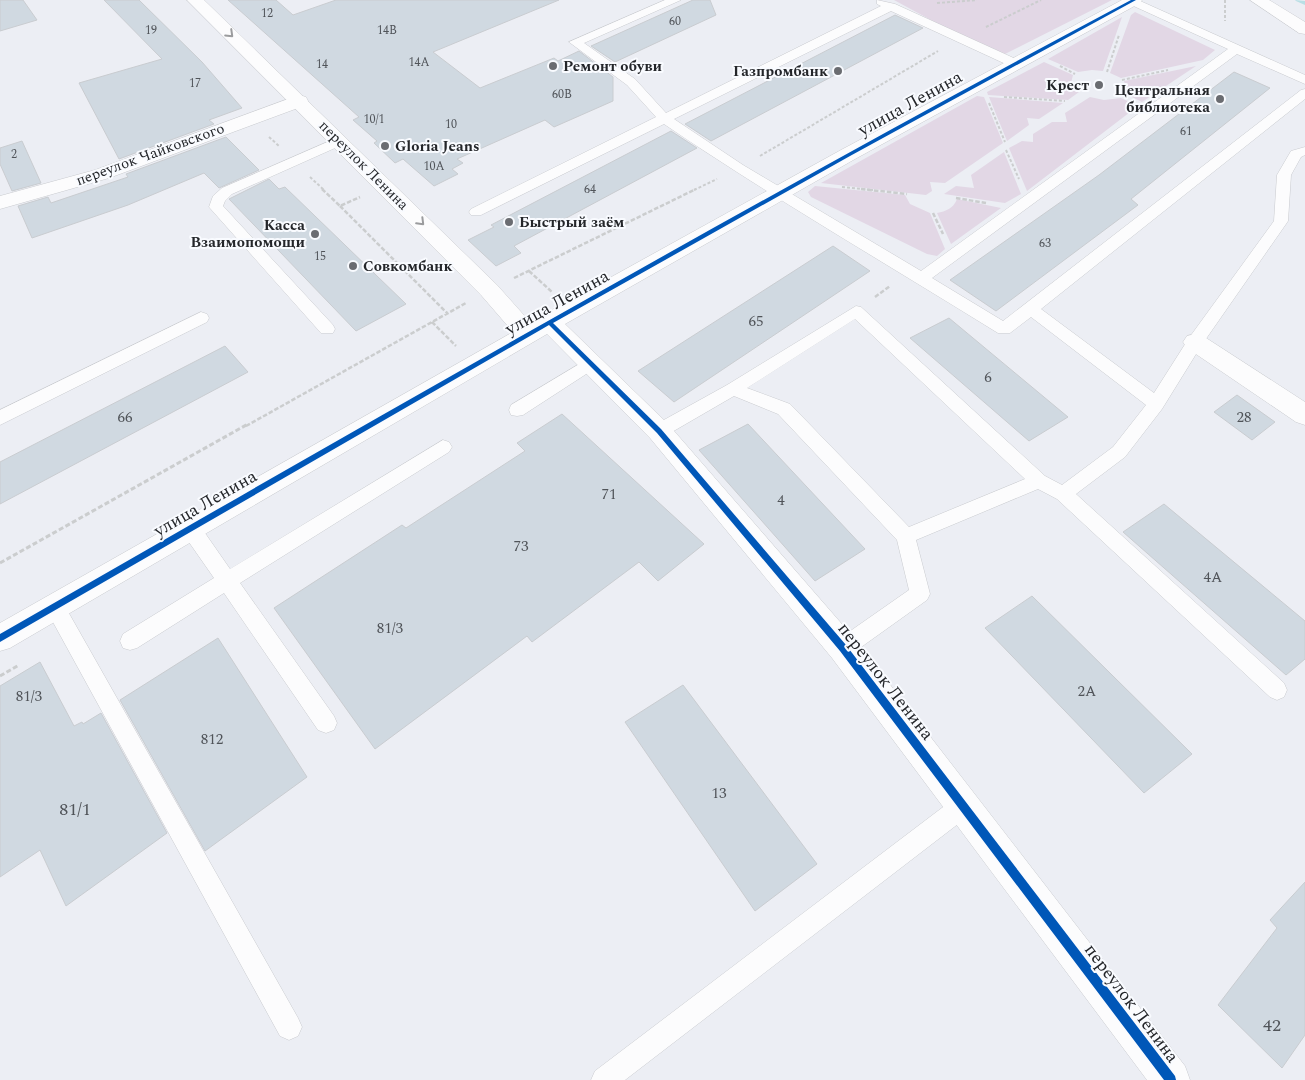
<svg xmlns="http://www.w3.org/2000/svg" width="1305" height="1080" viewBox="0 0 1305 1080" font-family="Spectral,serif">
<style>
.green{fill:#e2d7e5}
.lines{fill:none;stroke-linecap:round;stroke-linejoin:round}
.stream{fill:#b9dfe5;fill-rule:evenodd}
.building{fill:#d0d9e1;stroke:#c9ccd0}
.service-casing{stroke:#c9cbcf;stroke-width:1}
.minor-casing{stroke:#c9cbcf;stroke-width:1}
.tertiary-casing{stroke:#c9cbcf;stroke-width:1}
.path-far2{stroke:#cbcdce;stroke-width:2;stroke-dasharray:3 2;stroke-linecap:butt}
.path-far1{stroke:#cbcdce;stroke-width:2.5;stroke-dasharray:4.5 2;stroke-linecap:butt}
.path{stroke:#cbcdce;stroke-width:3;stroke-dasharray:5 2.5;stroke-linecap:butt}
.service{fill:#fcfcfd;fill-rule:evenodd}
.minor{fill:#fcfcfd;fill-rule:evenodd}
.tertiary{fill:#fcfcfd;fill-rule:evenodd}
.cycleway-casing{stroke:#f9fbff;stroke-width:3}
.cycleway{fill:#0057b8;fill-rule:evenodd}
.oneway{stroke:#9b9c9e}
.poi-dot{fill:#6a6c71;stroke:#f9fbff;stroke-width:2}
.labels{text-anchor:middle;stroke-width:4;stroke-linejoin:round;paint-order:stroke}
.far-number-label{font-size:12px;fill:#505459}
.far-poi-label{font-size:15px;font-weight:bold;fill:#24262a;stroke:#f9fbff;text-anchor:start}
.far-street-label{font-size:15px;fill:#24262a;stroke:#f9fbff}
.number-label{font-size:15px;fill:#505459}
.street-label{font-size:18px;fill:#24262a;stroke:#f9fbff}
.near-number-label{font-size:18px;fill:#505459}
</style>
<rect width="100%" height="100%" fill="#eceef4"/>
<!-- green -->
<path class="green" d="M894,0H1112L1005,54L953,32Z
M1135,12L1215,50L1203,60L1121,78L1110,73L1131,15Z
M1122,17L1103,71L1092,70L1078,72L1048,59Z
M1044,62L1073,75L1071,83L1079,92L1068,100L988,95L987,92Z
M1196,66L1142,102L1126,94L1127,90L1124,81Z
M977,96L984,97L1003,143L945,183L930,182L932,191L926,195L821,183Z
M989,97L1063,103L1039,119L1027,118L1029,125L1007,141Z
M1090,97L1104,100L1121,98L1138,106L1027,191L1009,148L1022,141L1033,142V134L1052,122H1067L1065,113Z
M1004,152L1021,194L1005,203L944,194L956,186L974,188L971,175Z
M815,186L905,195L910,204L930,213L945,249L937,256L927,254L811,197L808,192Z
M957,199L1001,208L951,244L937,213C946,211 953,209 957,199Z"/>
<g class="lines">
<!-- stream -->
<path class="stream" d="M1295,0L1305,1V5L1296,1Z"/>
</g>
<!-- building -->
<path class="building" d="M0,0H23L37,20L0,31Z
M104,0H139L202,62L242,108L209,120L214,124L119,159L79,83L162,59Z
M228,0H276L293,15L336,0H559L433,52L480,88L554,58L558,61L579,51L613,77V101L554,127L545,120L457,159L463,163L452,169L458,174L434,186L403,159L395,163L374,143L377,141L353,120L359,117Z
M693,0H710L716,15L615,62L591,46Z
M895,15L923,28L711,141L685,124Z
M1234,72L1270,88L1131,199L1138,205L996,311L950,280L1099,175Z
M671,131L697,148L514,246L521,253L496,266L468,240L494,227L491,225Z
M226,137L259,170L219,188L204,173L128,205L32,238L18,206L48,197L51,203L128,177L126,174Z
M22,141L41,183L12,191L0,164V148Z
M269,179L279,189L285,187L406,304L356,331L229,199Z
M833,246L870,271L674,402L638,371Z
M949,318L1068,417L1029,441L910,338Z
M225,346L248,372L0,504V462Z
M1237,395L1275,422L1252,440L1214,412Z
M562,414L704,544L658,581L639,562L532,642L527,636L375,749L274,608L402,525L406,528L525,451L517,443Z
M748,424L865,549L815,581L699,450Z
M1164,504L1305,621V659L1286,675L1123,532Z
M1032,596L1192,754L1144,793L985,628Z
M218,638L307,777L205,851L120,700Z
M40,662L74,726L82,722L83,724L101,713L167,833L66,906L40,850L0,877V686Z
M683,685L817,864L755,911L625,722Z
M1305,882V1035L1282,1068L1218,1005L1277,928L1270,920Z"/>
<g class="lines">
<defs>
<path id="service" d="M665,0H681L584,43L635,79L666,113L881,6L877,4V0L895,4L1018,60L1020,63L1018,66H1010L891,11L674,119L743,165L921,271L1228,49L1127,3L1126,0H1138L1305,75V84L1237,54L932,278L1003,321L1301,90L1305,89V99L1041,309L1154,393L1189,338L1274,221L1277,175L1291,151L1305,147V155L1301,157L1291,175L1288,221L1286,224L1201,346L1162,409L1125,457L1076,494L1284,683L1287,690L1284,697L1277,700L1270,697L1057,499L1038,489L916,540L930,594L927,600L850,655L843,657L836,655L833,648L836,641L909,590L897,540L778,414L734,396L665,436L659,438L653,436L650,431L653,426L727,385L856,306L861,307L1045,476L1062,485L1113,447L1146,405L1031,317L1010,333H998C887,264 773,198 664,124L481,215H471L469,212L471,209L656,117L627,85L569,42ZM855,319L1025,479L909,527L790,404L747,388Z
M339,137L346,141L344,144L232,194L225,201L223,206L333,325L335,329L333,333H321L209,207L213,196L222,188Z
M201,312L207,314L209,318L207,322L0,425V410Z
M591,357L597,359L599,363L597,367L523,415L517,416L511,415L509,410L511,405Z
M443,440L449,442L452,447L449,452L240,583L334,716L337,723L334,730L326,733L318,730L224,593L137,648L130,650L123,648L120,641L123,634L214,578L184,535L182,529L184,523L191,521L198,523L230,569Z
M55,598L62,601L298,1018L302,1027L298,1036L289,1040L280,1036L48,613L45,607L48,601Z
M963,795L971,798L974,806L971,814L625,1080H591L595,1071L955,798Z"/>
<path id="minor" d="M1250,0H1269L1305,22V34L1299,33Z
M299,95L306,97L308,101L306,105L109,178L0,209V196L95,170Z
M1195,334L1203,336L1305,402V425L1296,422L1187,348L1183,342L1187,336Z"/>
<path id="tertiary" d="M187,0H204L497,285L530,322L841,150L1122,0H1142L1140,3L855,159L565,324L668,424L854,638L1185,1066L1190,1080H1147L832,658L650,438L547,334L10,648L0,651V623L513,332L481,295Z"/>
</defs>
<!-- service casing -->
<use href="#service" class="service-casing"/>
<!-- minor casing -->
<use href="#minor" class="minor-casing"/>
<!-- tertiary casing -->
<use href="#tertiary" class="tertiary-casing"/>
<!-- path-far2 -->
<path class="path-far2" d="M1225,0V21
M937,3L977,0
M986,27L1041,0
M1060,66L1075,74
M1107,72L1119,35
M1122,80L1168,70
M1004,97L1065,101
M989,103L1005,142
M269,137L279,146
M1006,150L1019,179
M760,156L938,51
M310,177L324,190
M842,187L873,190
M694,190L717,179"/>
<!-- path-far1 -->
<path class="path-far1" d="M322,189L340,206L360,197
M861,189L907,194
M956,198L986,203
M340,206L447,313
M933,213L943,234
M529,271L552,292
M514,278L696,189
M875,297L890,286
M432,322L456,346
M246,426L466,303"/>
<!-- path -->
<path class="path" d="M0,563L248,424
M0,676L19,665"/>
<!-- service -->
<use href="#service" class="service"/>
<!-- minor -->
<use href="#minor" class="minor"/>
<!-- tertiary -->
<use href="#tertiary" class="tertiary"/>
<defs>
<path id="cycleway" d="M1131,0H1136L850,156L553,323L661,429L846,645L1175,1076L1176,1080H1164L840,651L657,433L549,325L0,642V634C375,419 749,203 1131,0Z"/>
</defs>
<!-- cycleway casing -->
<use href="#cycleway" class="cycleway-casing"/>
<!-- cycleway -->
<use href="#cycleway" class="cycleway"/>
</g>
<!-- one-way arrows -->
<defs><path id="oneway-chevron" d="M-2-3.5L2.5 0L-2 3.5" fill="none" stroke-width="1.6" stroke-linecap="round" stroke-linejoin="round" transform="scale(1.25)"/></defs>
<g class="oneway">
<use href="#oneway-chevron" transform="translate(230 34) rotate(44)"/>
<use href="#oneway-chevron" transform="translate(421 222) rotate(45)"/>
</g>
<!-- markers -->
<g class="poi-dot">
<circle cx="553" cy="66" r="5"/>
<circle cx="838" cy="71" r="5"/>
<circle cx="1099" cy="85" r="5"/>
<circle cx="1220" cy="99" r="5"/>
<circle cx="385" cy="146" r="5"/>
<circle cx="509" cy="222" r="5"/>
<circle cx="315" cy="234" r="5"/>
<circle cx="353" cy="266" r="5"/>
</g>
<g class="labels">
<!-- far-number labels -->
<g class="far-number-label">
<text x="267" y="17">12</text>
<text x="675" y="25">60</text>
<text x="151" y="34">19</text>
<text x="387" y="34">14В</text>
<text x="419" y="66">14А</text>
<text x="322" y="68">14</text>
<text x="195" y="87">17</text>
<text x="562" y="98">60В</text>
<text x="374" y="123">10/1</text>
<text x="451" y="128">10</text>
<text x="1186" y="135">61</text>
<text x="14" y="158">2</text>
<text x="434" y="170">10А</text>
<text x="590" y="193">64</text>
<text x="1045" y="247">63</text>
<text x="320" y="260">15</text>
</g>
<!-- far-poi labels -->
<g class="far-poi-label">
<text x="563" y="71">Ремонт обуви</text>
<text x="828" y="76" text-anchor="end">Газпромбанк</text>
<text x="1089" y="90" text-anchor="end">Крест</text>
<text x="1210" y="95" text-anchor="end">Центральная<tspan x="1210" dy="17">библиотека</tspan></text>
<text x="395" y="151">Gloria Jeans</text>
<text x="519" y="227">Быстрый заём</text>
<text x="305" y="230" text-anchor="end">Касса<tspan x="305" dy="17">Взаимопомощи</tspan></text>
<text x="363" y="271">Совкомбанк</text>
</g>
<!-- far-street labels -->
<g class="far-street-label">
<text transform="translate(150 154) rotate(-20)" y="5">переулок Чайковского</text>
<text transform="translate(364 165) rotate(45)" y="5">переулок Ленина</text>
</g>
<!-- number labels -->
<g class="number-label">
<text x="756" y="326">65</text>
<text x="988" y="382">6</text>
<text x="125" y="422">66</text>
<text x="1244" y="422">28</text>
<text x="609" y="499">71</text>
<text x="781" y="505">4</text>
<text x="521" y="551">73</text>
<text x="1213" y="582">4А</text>
<text x="390" y="633">81/3</text>
<text x="1087" y="696">2А</text>
<text x="29" y="701">81/3</text>
<text x="212" y="744">812</text>
<text x="719" y="798">13</text>
</g>
<!-- street labels -->
<g class="street-label">
<text transform="translate(910 103) rotate(-29)" y="6">улица Ленина</text>
<text transform="translate(557 302) rotate(-29)" y="6">улица Ленина</text>
<text transform="translate(205 503) rotate(-30)" y="6">улица Ленина</text>
<text transform="translate(886 681) rotate(52)" y="6">переулок Ленина</text>
<text transform="translate(1132 1003) rotate(53)" y="6">переулок Ленина</text>
</g>
<!-- near-number labels -->
<g class="near-number-label">
<text x="75" y="815">81/1</text>
<text x="1272" y="1031">42</text>
</g>
</g>
</svg>
